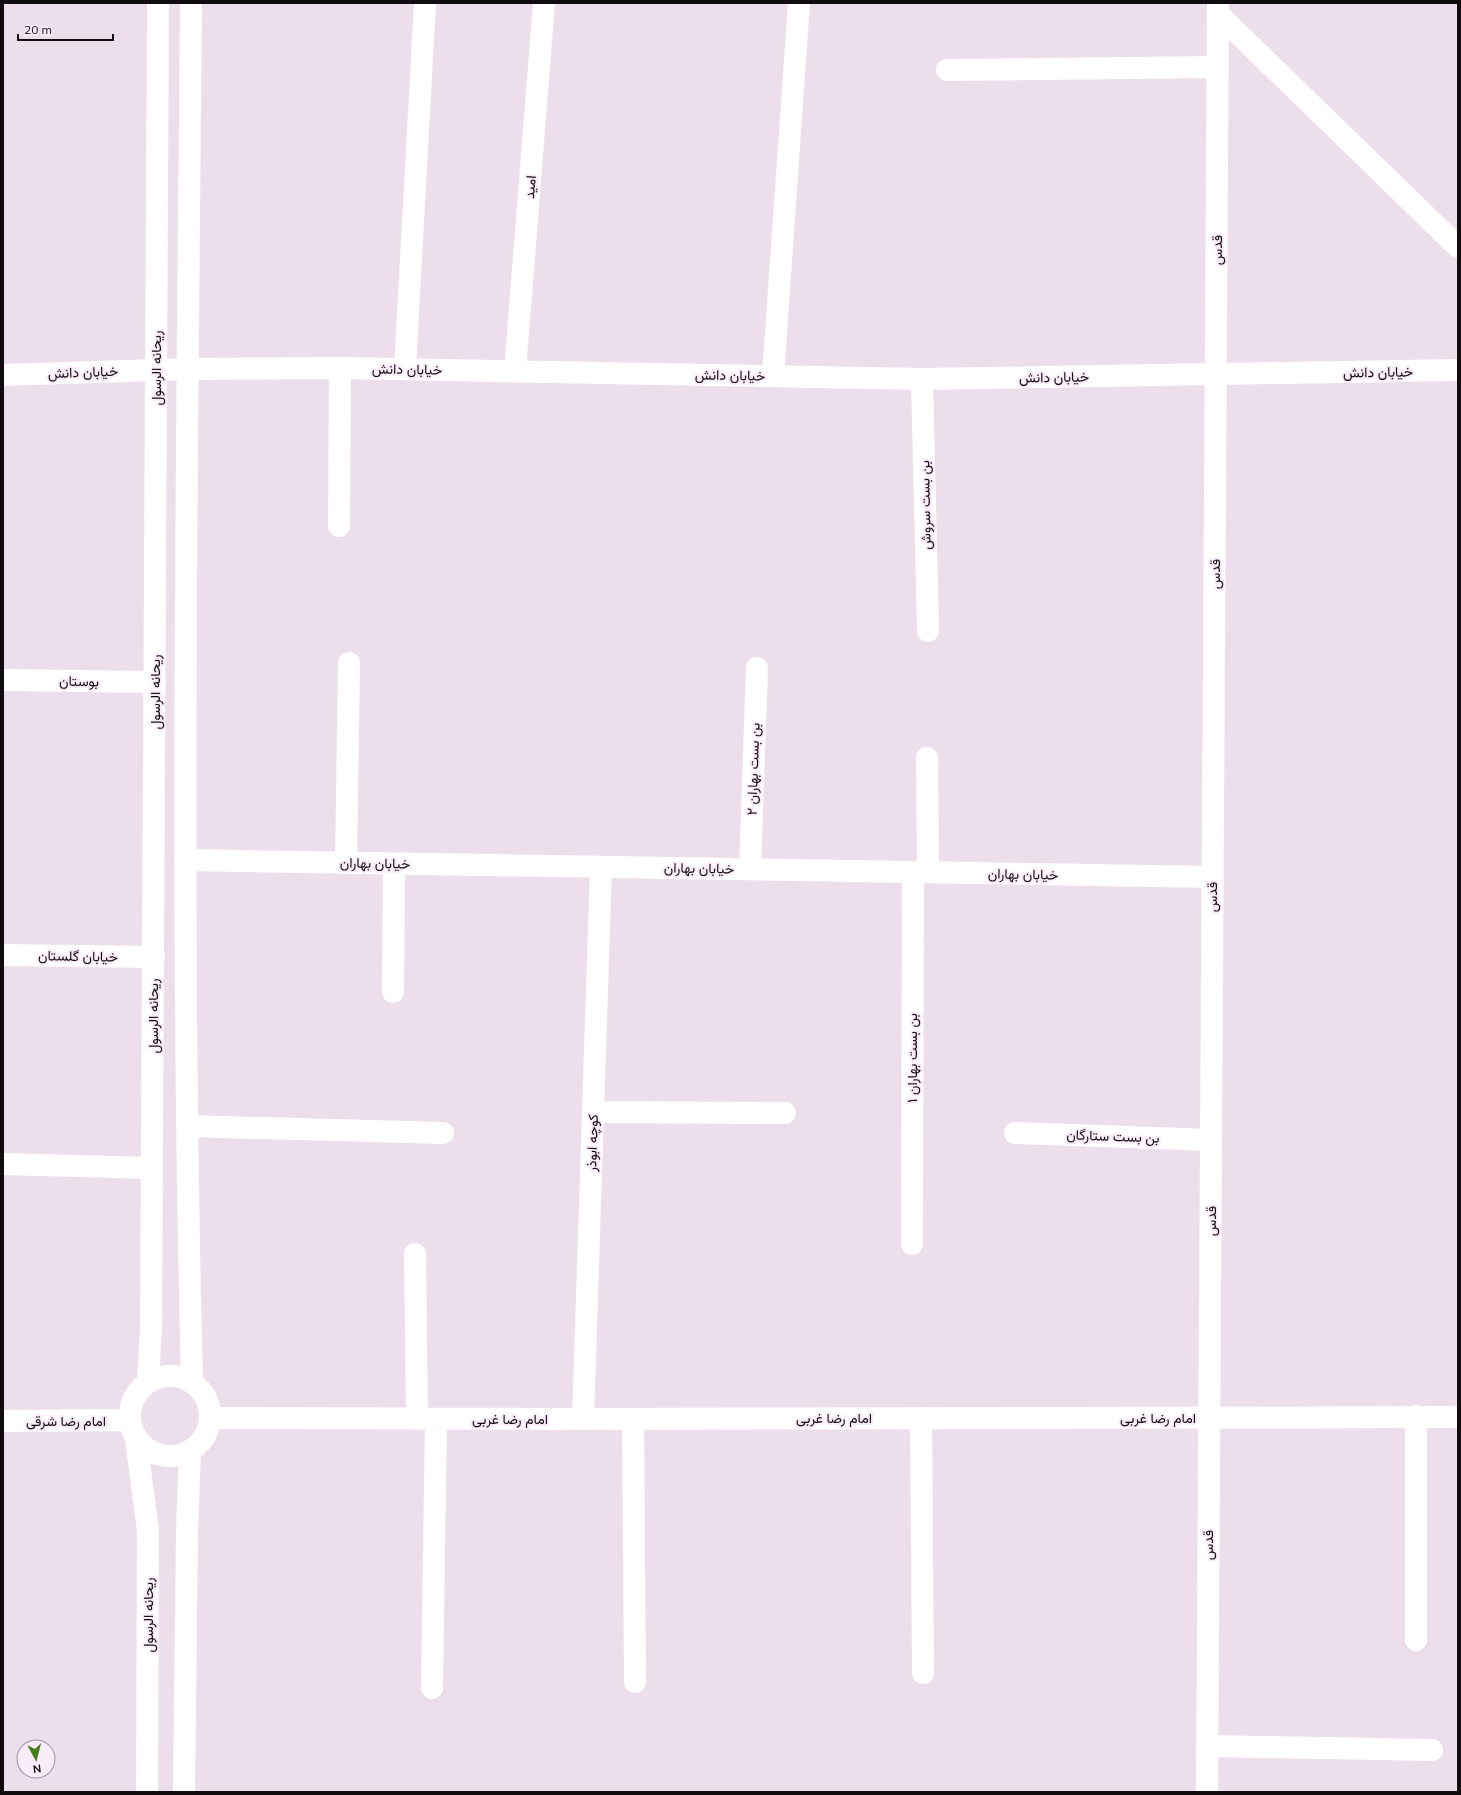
<svg xmlns="http://www.w3.org/2000/svg" width="1461" height="1795" viewBox="0 0 1461 1795" font-family="Mulish,Vazirmatn,sans-serif">
<style>
.lines{fill:none;stroke-linecap:round;stroke-linejoin:round}
.minor{stroke:#fff;stroke-width:22}
.labels{text-anchor:middle;stroke-width:4;stroke-linejoin:round;paint-order:stroke}
.street-label{font-size:14px;fill:#110c10;stroke:#faebf9}
</style>
<rect width="100%" height="100%" fill="#eddeeb"/>
<g class="lines">
<!-- minor -->
<path class="minor" d="M191,3C187,462 180,922 192,1381
M1218,14L1458,247
M947,70L1218,67
M405,368L425,3
M515,371L544,3
M3,375L188,369L340,368L922,379L1458,370
M773,376L799,3
M922,379L928,631
M339,526L340,368
M3,680L155,682
M927,758L928,872
M185,860L1213,877
M346,863L349,663
M750,869L757,668
M3,955L154,957
M393,992L394,864
M593,1112L785,1113
M187,1126L443,1133
M1015,1133L1211,1140
M3,1164L152,1168
M912,1244L913,872
M415,1254L417,1419
M130 1416a40 40 0 1 1 80 0a40 40 0 1 1-80 0Z
M148,1381L151,1329L158,3
M211,1418L583,1419L1458,1417
M921,1418L923,1673
M583,1419L601,867
M633,1419L635,1682
M3,1421L128,1420
M136,1439L148,1531L147,1792
M1416,1640V1416
M432,1688L436,1419
M1207,1746L1432,1750
M184,1792L187,1530L190,1451
M1207,1792L1218,3"/>
</g>
<g class="labels">
<!-- street labels -->
<g class="street-label">
<text transform="translate(530 187) rotate(-85)" y="5">امید</text>
<text transform="translate(1217 250) rotate(-90)" y="5">قدس</text>
<text transform="translate(156 368) rotate(-90)" y="5">ریحانه الرسول</text>
<text transform="translate(407 369) rotate(1)" y="5">خیابان دانش</text>
<text transform="translate(83 372) rotate(-2)" y="5">خیابان دانش</text>
<text transform="translate(1378 372) rotate(-1)" y="5">خیابان دانش</text>
<text transform="translate(730 375) rotate(1)" y="5">خیابان دانش</text>
<text transform="translate(1054 377) rotate(-1)" y="5">خیابان دانش</text>
<text transform="translate(925 505) rotate(-91)" y="5">بن بست سروش</text>
<text transform="translate(1215 574) rotate(-90)" y="5">قدس</text>
<text transform="translate(79 681) rotate(1)" y="5">بوستان</text>
<text transform="translate(155 692) rotate(-90)" y="5">ریحانه الرسول</text>
<text transform="translate(753 769) rotate(-88)" y="5">بن بست بهاران ۲</text>
<text transform="translate(375 863) rotate(1)" y="5">خیابان بهاران</text>
<text transform="translate(699 868) rotate(1)" y="5">خیابان بهاران</text>
<text transform="translate(1023 874) rotate(1)" y="5">خیابان بهاران</text>
<text transform="translate(1212 897) rotate(-90)" y="5">قدس</text>
<text transform="translate(78 956) rotate(1)" y="5">خیابان گلستان</text>
<text transform="translate(153 1016) rotate(-90)" y="5">ریحانه الرسول</text>
<text transform="translate(912 1058) rotate(-90)" y="5">بن بست بهاران ۱</text>
<text transform="translate(1113 1136) rotate(2)" y="5">بن بست ستارگان</text>
<text transform="translate(592 1143) rotate(-88)" y="5">کوچه ابوذر</text>
<text transform="translate(1211 1221) rotate(-90)" y="5">قدس</text>
<text x="834" y="1423">امام رضا غربی</text>
<text x="1158" y="1423">امام رضا غربی</text>
<text x="510" y="1424">امام رضا غربی</text>
<text x="66" y="1426">امام رضا شرقی</text>
<text transform="translate(1208 1545) rotate(-90)" y="5">قدس</text>
<text transform="translate(148 1615) rotate(-90)" y="5">ریحانه الرسول</text>
</g>
</g>
<!-- border -->
<rect width="1461" height="1795" fill="none" stroke="#110c10" stroke-width="8"/>
<!-- north arrow -->
<g transform="translate(36 1759) rotate(173)"><circle r="19" fill="#faebf9" stroke="#9d929c"/>
<path d="M0-3L7 15L0 10L-7 15Z" fill="#457f1a"/>
<text y="-6" font-size="11" font-weight="bold" text-anchor="middle" fill="#110c10">N</text>
</g>
<!-- scale -->
<path d="M18 34v6h95v-6" fill="none" stroke="#110c10" stroke-width="2"/>
<text x="24" y="34" font-size="12" fill="#110c10" stroke="#faebf9" stroke-width="3" paint-order="stroke">20 m</text>
</svg>
